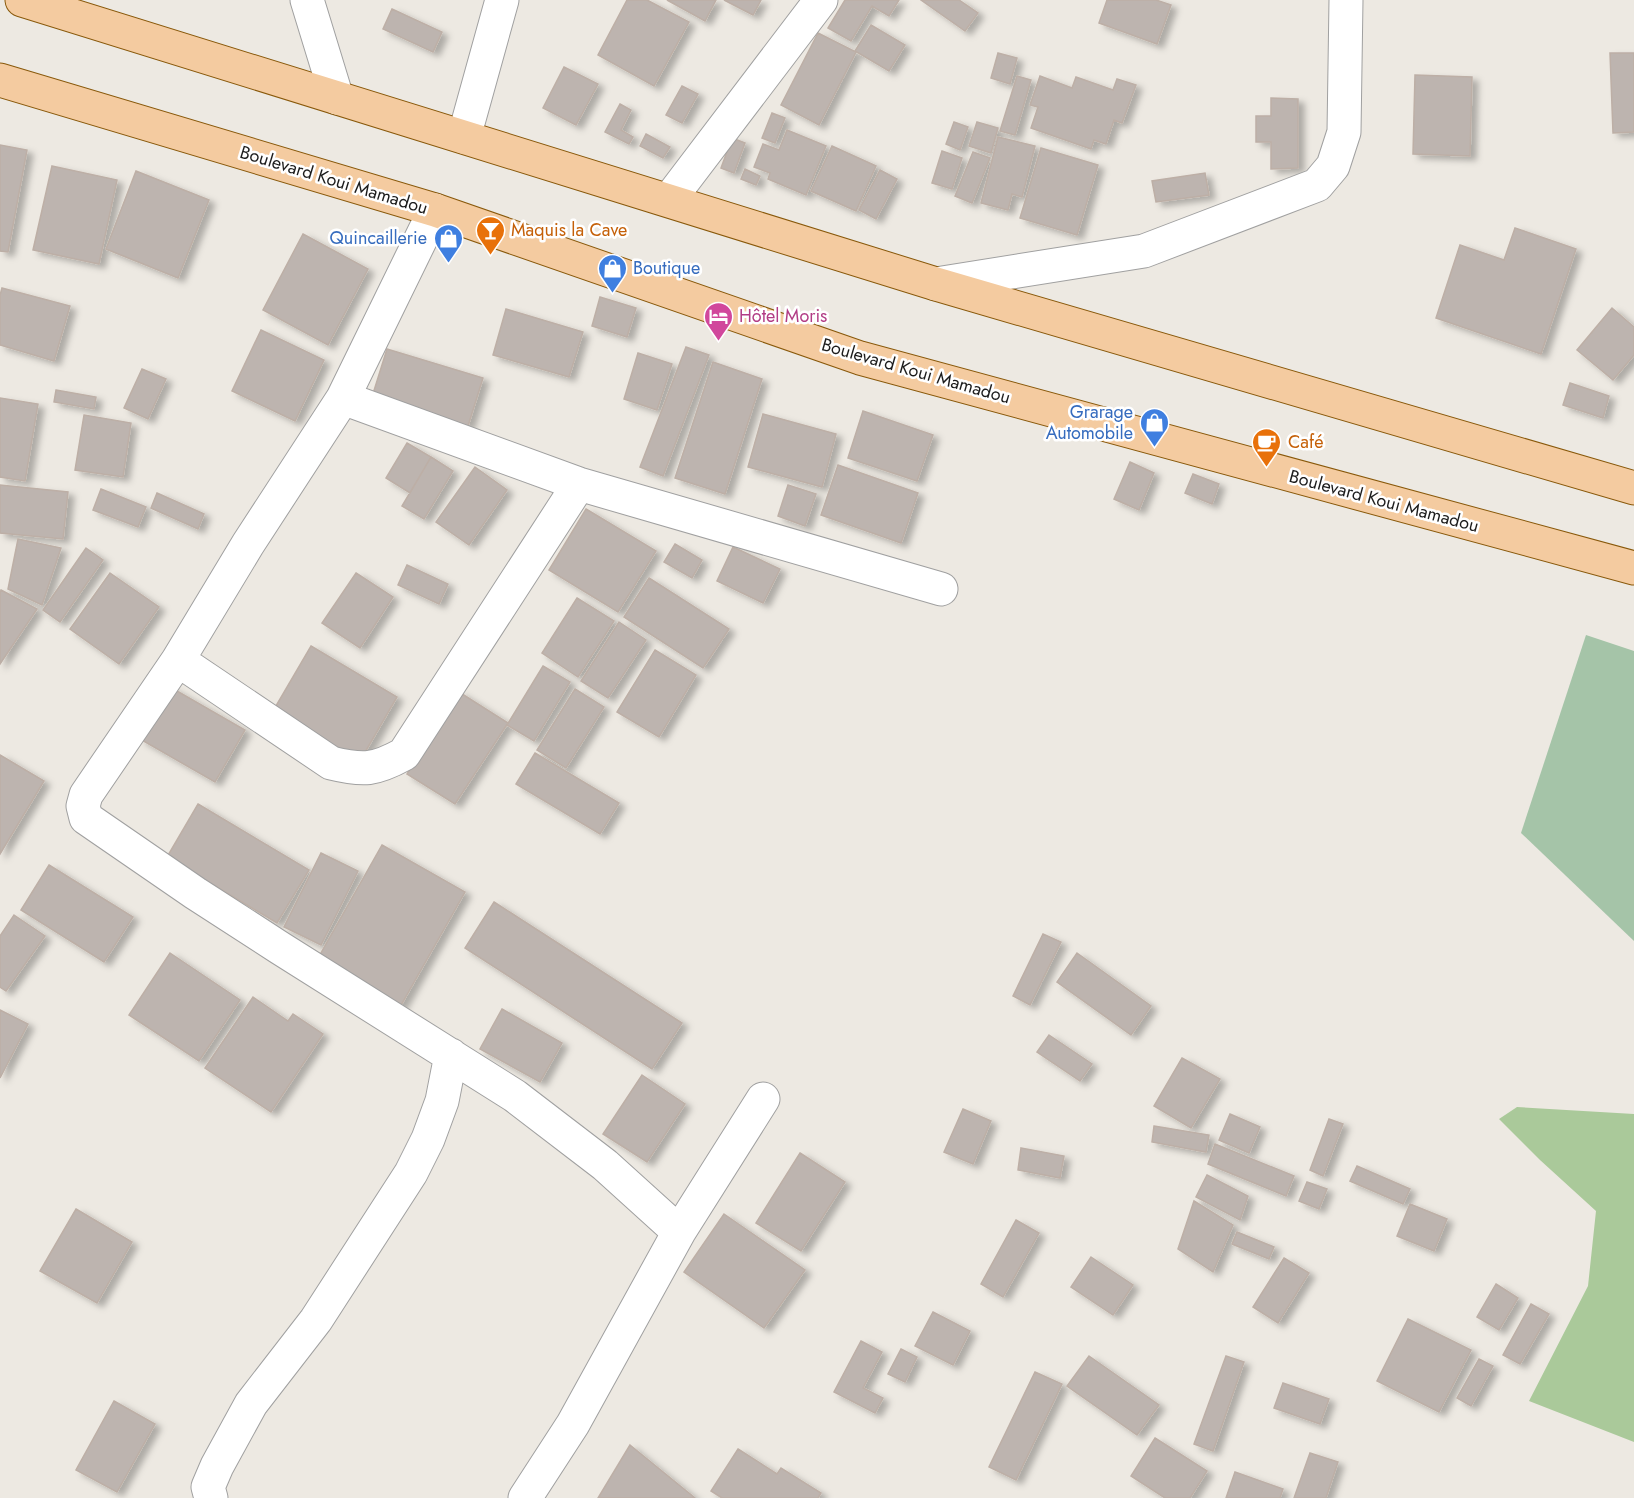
<svg xmlns="http://www.w3.org/2000/svg" width="1634" height="1498" viewBox="0 0 1634 1498" font-family="Jost,sans-serif">
<style>
.forest{fill:#aac99a}
.cemetery{fill:#a5c4a8}
.building{fill:#bdb4af;stroke:#bdafa6;stroke-width:1.5;filter:url(#shadow)}
.lines{fill:none;stroke-linecap:round;stroke-linejoin:round}
.minor-casing{stroke:#a0a0a0;stroke-width:35}
.primary-casing{stroke:#89590b;stroke-width:35}
.minor{stroke:#fff;stroke-width:33}
.primary{stroke:#f4cba0;stroke-width:33}
.labels{text-anchor:middle;stroke-width:5;stroke-linejoin:round;paint-order:stroke}
.street-label{font-size:18px;fill:#1c1c1c;stroke:#fff}
.food-label{font-size:18px;fill:#c56008;stroke:#fff;text-anchor:start}
.shop-label{font-size:18px;fill:#366cbe;stroke:#fff;text-anchor:end}
.hotel-label{font-size:18px;fill:#b23c85;stroke:#fff;text-anchor:start}
</style>
<defs>
<filter id="shadow"><feDropShadow dx="6" dy="4" stdDeviation="3" flood-color="#0004"/></filter>
</defs>
<rect width="100%" height="100%" fill="#ede9e2"/>
<!-- forest -->
<path class="forest" d="M1517,1107L1634,1114V1442L1529,1401L1588,1286L1596,1211L1540,1160L1499,1119Z"/>
<!-- cemetery -->
<path class="cemetery" d="M1586,635L1634,651V941L1521,833Z"/>
<!-- building -->
<path class="building" d="M627,0H647L689,22L654,86L598,55Z
M667,0H716L705,21Z
M724,0H761L753,15Z
M845,0H899L889,16L872,6L851,41L828,28Z
M921,0H959L978,13L965,31Z
M1107,0H1156L1171,5L1157,44L1099,23Z
M392,9L442,32L433,52L383,29Z
M871,25L905,45L889,71L855,51Z
M818,33L856,52L819,125L781,105Z
M998,53L1017,58L1010,84L991,78Z
M1610,53H1634V132L1613,133Z
M564,67L598,84L576,125L543,108Z
M1415,75L1472,77L1470,156L1413,154Z
M1017,76L1031,80L1015,135L1000,131Z
M1040,76L1072,88L1076,77L1113,90L1117,79L1136,85L1122,123L1114,120L1106,144L1094,140L1091,149L1031,128L1038,107L1030,105Z
M682,86L698,94L682,123L666,115Z
M1271,98L1298,99V168L1271,169V142H1256V116H1271Z
M620,104L631,110L621,130L633,137L629,144L605,132Z
M772,113L785,118L775,143L762,138Z
M954,122L968,127L960,150L946,144Z
M977,122L998,128L991,153L969,146Z
M787,130L826,146L806,195L768,179L770,173L754,167L763,144L779,150Z
M646,134L670,147L663,158L640,146Z
M998,137L1035,146L1022,197L1012,194L1008,210L981,203Z
M732,138L745,143L734,173L721,168Z
M0,145L27,150L8,252L0,251Z
M832,146L876,166L856,211L811,191Z
M1041,148L1098,165L1077,235L1020,218Z
M942,151L962,158L952,189L932,183Z
M973,152L990,158L972,203L955,196Z
M52,166L117,180L99,264L33,250Z
M745,169L760,176L756,185L741,179Z
M880,170L897,179L876,219L859,210Z
M136,171L209,200L178,278L106,249Z
M1205,173L1209,195L1156,202L1152,181Z
M1515,228L1576,249L1541,354L1436,318L1460,245L1504,260Z
M303,234L368,269L328,345L263,310Z
M2,288L70,306L54,361L0,345V295Z
M600,297L636,308L627,337L592,326Z
M1612,308L1634,327V355L1613,380L1577,350Z
M506,309L583,332L569,377L493,355Z
M261,330L324,360L295,421L232,391Z
M686,347L709,355L663,476L640,467Z
M387,349L483,378L468,426L372,397Z
M638,353L672,364L657,410L624,399Z
M713,362L762,379L725,494L675,478Z
M142,369L166,379L148,419L124,408Z
M1570,383L1609,396L1603,418L1563,405Z
M56,390L96,397L94,409L54,402Z
M0,398L38,404L25,481L0,477Z
M863,411L933,435L917,481L848,458Z
M763,414L836,434L822,487L748,467Z
M84,415L131,423L123,477L75,470Z
M407,443L431,457L410,493L386,478Z
M431,457L453,471L424,519L402,506Z
M1130,462L1154,473L1139,510L1114,499Z
M838,465L918,493L901,543L821,515Z
M475,467L507,490L469,545L436,522Z
M1193,474L1219,484L1212,504L1185,493Z
M0,485L68,492L63,539L0,533Z
M788,485L816,494L805,526L778,516Z
M101,489L146,507L138,527L93,510Z
M157,493L204,514L198,529L151,508Z
M586,509L656,551L618,612L549,570Z
M18,539L61,548L42,605L8,589Z
M675,544L702,560L692,578L664,562Z
M733,547L780,569L763,603L717,581Z
M86,548L103,560L60,622L43,610Z
M407,565L448,584L439,604L398,585Z
M110,573L159,607L119,664L70,629Z
M356,573L393,597L360,648L322,623Z
M649,578L729,629L703,668L624,617Z
M1,590L37,609L0,664V593Z
M577,598L614,621L578,677L542,653Z
M619,622L646,640L608,698L581,681Z
M311,646L397,697L360,761L273,711Z
M655,650L696,675L659,737L617,712Z
M543,666L570,682L534,741L507,725Z
M170,687L245,730L215,782L140,739Z
M575,689L604,707L566,768L537,750Z
M459,692L508,723L455,804L407,774Z
M535,753L619,803L600,834L516,784Z
M0,755L44,781L0,854Z
M198,804L309,870L277,923L167,857Z
M382,845L465,892L400,1007L317,960Z
M321,853L358,871L321,945L284,927Z
M49,865L133,917L104,962L21,910Z
M494,902L682,1023L652,1069L465,948Z
M14,915L45,936L6,991L0,987V936Z
M1043,934L1061,942L1030,1005L1013,996Z
M170,953L240,1000L199,1061L129,1015Z
M1077,953L1151,1006L1131,1035L1057,982Z
M253,997L288,1021L293,1014L323,1034L271,1112L205,1068Z
M502,1009L562,1043L540,1082L480,1049Z
M0,1010L28,1024L0,1078Z
M1049,1035L1092,1064L1080,1081L1037,1052Z
M1182,1058L1220,1079L1191,1128L1154,1106Z
M642,1075L685,1104L647,1162L603,1134Z
M963,1109L991,1121L973,1164L944,1152Z
M1230,1114L1260,1127L1249,1153L1219,1140Z
M1329,1119L1343,1124L1323,1176L1310,1170Z
M1154,1126L1209,1135L1206,1152L1152,1142Z
M1215,1144L1294,1176L1286,1196L1208,1164Z
M1021,1148L1064,1156L1060,1178L1018,1170Z
M800,1153L845,1182L801,1251L756,1223Z
M1357,1166L1410,1189L1403,1204L1350,1181Z
M1207,1175L1248,1196L1240,1220L1196,1197Z
M1307,1182L1327,1189L1319,1209L1299,1201Z
M1194,1201L1233,1225L1213,1272L1178,1249Z
M1410,1204L1447,1219L1434,1251L1397,1236Z
M76,1209L132,1242L97,1303L40,1271Z
M724,1214L805,1270L764,1328L684,1272Z
M1016,1220L1039,1233L1003,1297L981,1284Z
M1237,1232L1274,1247L1269,1259L1232,1244Z
M1091,1257L1133,1285L1113,1315L1071,1287Z
M1284,1258L1309,1273L1278,1323L1253,1307Z
M1496,1284L1518,1298L1499,1330L1477,1317Z
M1531,1304L1549,1314L1520,1364L1503,1355Z
M933,1312L970,1331L953,1365L915,1346Z
M1408,1319L1471,1350L1439,1412L1377,1381Z
M861,1341L882,1352L863,1388L883,1398L875,1413L834,1392Z
M901,1349L917,1357L905,1382L888,1374Z
M1089,1356L1159,1405L1137,1435L1067,1386Z
M1226,1356L1244,1362L1213,1451L1194,1444Z
M1479,1359L1493,1366L1471,1406L1457,1398Z
M1035,1372L1062,1384L1016,1480L989,1467Z
M1283,1383L1329,1399L1320,1424L1274,1408Z
M114,1401L155,1424L117,1492L76,1470Z
M1155,1438L1207,1471L1190,1498H1165L1131,1476Z
M630,1445L695,1498H598Z
M738,1449L777,1474L781,1468L821,1493L818,1498H722L711,1491Z
M1310,1453L1338,1462L1326,1498H1294Z
M1235,1472L1283,1489L1280,1498H1226Z"/>
<g class="lines">
<defs>
<path id="minor" d="M307,0L337,98
M464,137L502,0
M669,200L821,0
M435,210L343,398L248,544L178,660L86,795L83,806L86,818L195,893L280,948L515,1096L605,1165L679,1232
M936,284L1144,251L1317,185L1333,166L1344,132L1346,0
M343,398L579,484L941,589
M178,660L331,763C364,771 375,770 404,754L579,484
M211,1498L208,1487L217,1466L251,1404L316,1320L411,1173L428,1139L442,1101L451,1055
M525,1498L573,1424L679,1232L763,1099"/>
<path id="primary" d="M22,0L936,284L1634,488
M0,80L435,210L860,358L1634,568"/>
</defs>
<!-- minor casing -->
<use href="#minor" class="minor-casing"/>
<!-- primary casing -->
<use href="#primary" class="primary-casing"/>
<!-- minor -->
<use href="#minor" class="minor"/>
<!-- primary -->
<use href="#primary" class="primary"/>
</g>
<!-- icons -->
<defs>
<symbol id="bar-pin" viewBox="-11 -11 22 30"><path d="M0 17L-7.5 6A9.5 9.5 0 1 1 7.5 6Z" fill="#e8710a" stroke="#fff"/><path d="M-6-5H6L.8 .8V4.5H3.5V6h-7V4.5H-.8V.8Z" fill="#fff"/></symbol>
<symbol id="shop-pin" viewBox="-11 -11 22 30"><path d="M0 17L-7.5 6A9.5 9.5 0 1 1 7.5 6Z" fill="#3f7fe0" stroke="#fff"/><path d="M-5-2.5h2.3a2.7 3.5 0 0 1 5.4 0H5L5.5 6h-11ZM-1.5-2.5h3a1.5 2.3 0 0 0-3 0Z" fill="#fff"/></symbol>
<symbol id="hotel-pin" viewBox="-11 -11 22 30"><path d="M0 17L-7.5 6A9.5 9.5 0 1 1 7.5 6Z" fill="#d1479c" stroke="#fff"/><path d="M-6-4.5h1.5V1H6V5H4.5V3h-9V5H-6ZM-4 0a1.8 1.8 0 1 1 3.6 0ZM.5 0V-2.5h3Q6-2.5 6 0Z" fill="#fff"/></symbol>
<symbol id="cafe-pin" viewBox="-11 -11 22 30"><path d="M0 17L-7.5 6A9.5 9.5 0 1 1 7.5 6Z" fill="#e8710a" stroke="#fff"/><path d="M-5.5-4.5H6V0H3Q3 3.5 0 3.5H-2.5Q-5.5 3.5-5.5 0ZM3-3.2v2h1.7v-2ZM-6 4.5H4V6H-6Z" fill="#fff"/></symbol>
</defs>
<g fill-rule="evenodd">
<use href="#bar-pin" x="474" y="214" width="33" height="45"/>
<use href="#shop-pin" x="432" y="222" width="33" height="45"/>
<use href="#shop-pin" x="596" y="252" width="33" height="45"/>
<use href="#hotel-pin" x="702" y="300" width="33" height="45"/>
<use href="#shop-pin" x="1138" y="406" width="33" height="45"/>
<use href="#cafe-pin" x="1250" y="426" width="33" height="45"/>
</g>
<g class="labels">
<!-- street labels -->
<g class="street-label">
<text transform="translate(334 180) rotate(17)" y="6">Boulevard Koui Mamadou</text>
<text transform="translate(916 371) rotate(16)" y="6">Boulevard Koui Mamadou</text>
<text transform="translate(1384 501) rotate(15)" y="6">Boulevard Koui Mamadou</text>
</g>
<!-- food labels -->
<g class="food-label">
<text x="511" y="236">Maquis la Cave</text>
<text x="1288" y="448">Café</text>
</g>
<!-- shop labels -->
<g class="shop-label">
<text x="427" y="244">Quincaillerie</text>
<text x="633" y="274" text-anchor="start">Boutique</text>
<text x="1133" y="418">Grarage<tspan x="1133" dy="21">Automobile</tspan></text>
</g>
<!-- hotel labels -->
<g class="hotel-label">
<text x="739" y="322">Hôtel Moris</text>
</g>
</g>
</svg>
